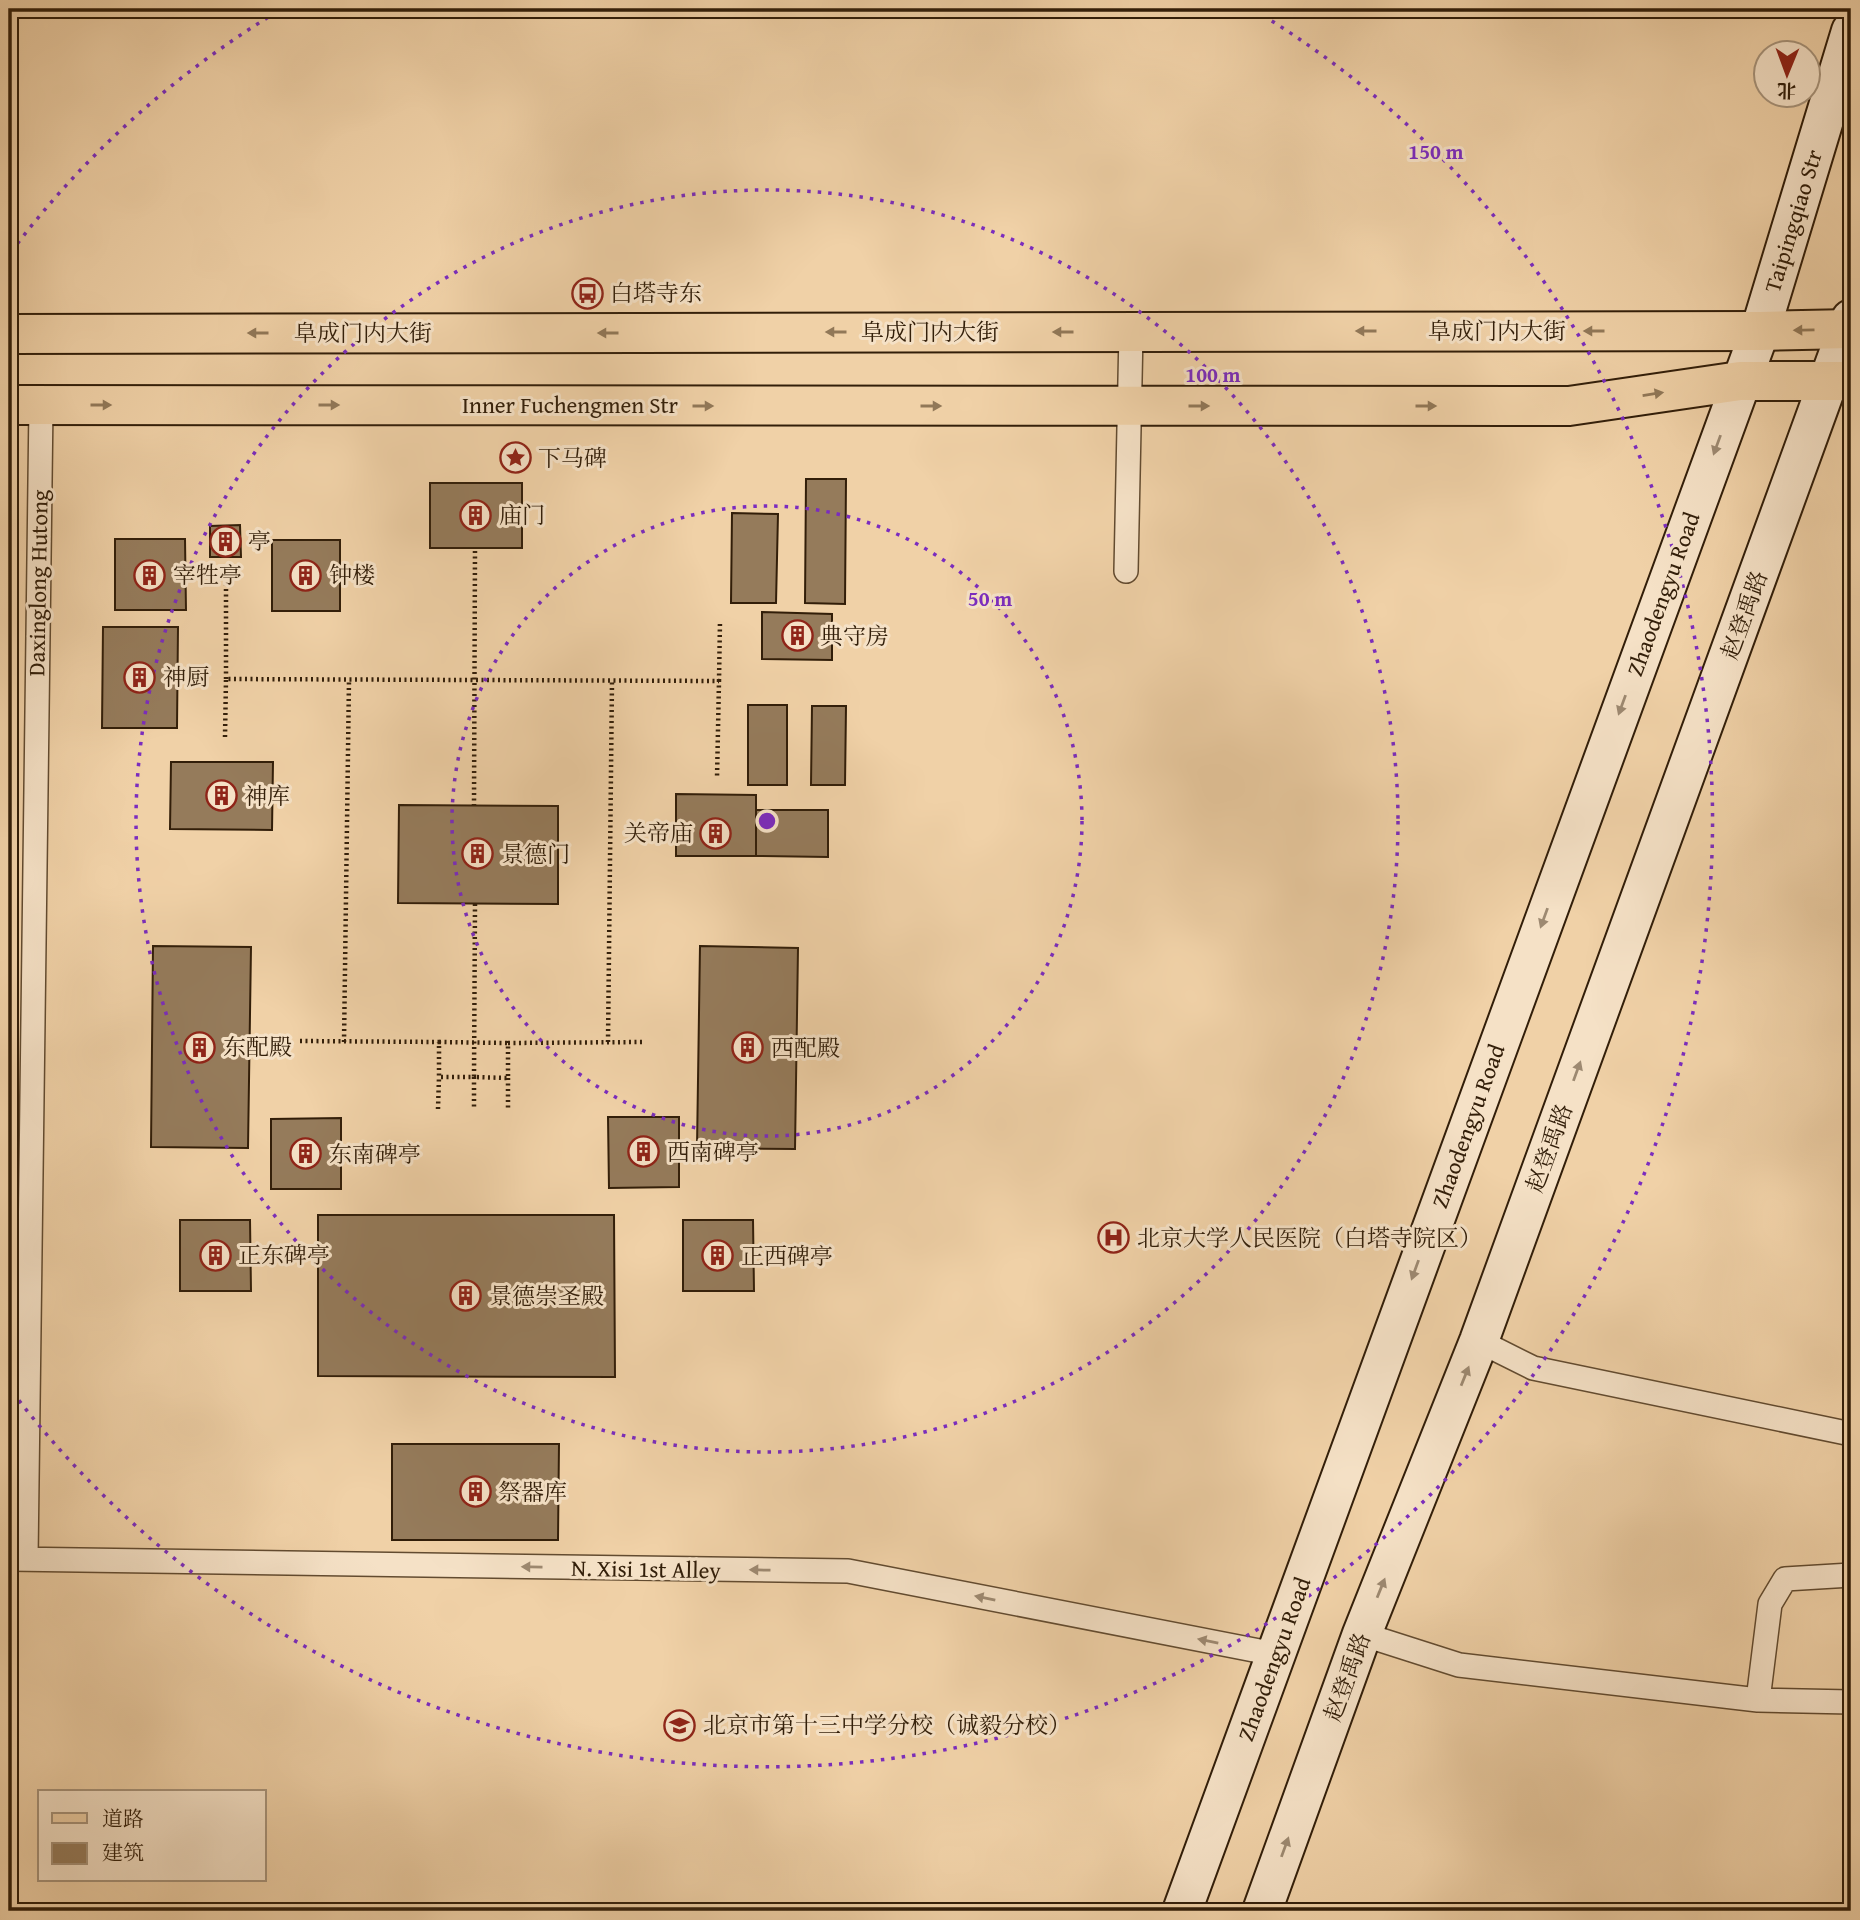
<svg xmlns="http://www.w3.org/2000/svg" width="1860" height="1920" viewBox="0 0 1860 1920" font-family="'Gentium Book Plus','Noto Serif SC',serif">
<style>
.building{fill:#957b5b;stroke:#321e09;stroke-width:2}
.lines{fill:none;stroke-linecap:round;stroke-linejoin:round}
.lane-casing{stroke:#624b30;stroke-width:26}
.secondary-casing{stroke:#321e09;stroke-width:42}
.primary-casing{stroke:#321e09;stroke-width:42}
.path{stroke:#321e09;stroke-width:4.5;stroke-dasharray:2 3.5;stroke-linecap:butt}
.lane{stroke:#f5e1c6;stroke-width:23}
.secondary{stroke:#f5e1c6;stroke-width:38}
.primary{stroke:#f0d1a7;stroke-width:38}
.oneway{fill:#917858}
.oneway2{fill:#9d8971}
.ring{fill:none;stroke:#7b2cbf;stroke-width:3.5;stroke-dasharray:3.5 7}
.labels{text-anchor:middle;stroke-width:6;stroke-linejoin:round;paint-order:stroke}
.street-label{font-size:23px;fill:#321e09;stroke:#f5e1c6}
.poi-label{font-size:23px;fill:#321e09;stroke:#f5e1c6;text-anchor:start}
.centre{fill:#7b2cbf;stroke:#f5e1c6;stroke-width:3.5}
.ring-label{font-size:21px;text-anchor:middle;font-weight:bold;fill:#7b2cbf;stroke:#f5e1c6;stroke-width:6;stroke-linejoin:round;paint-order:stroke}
</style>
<rect width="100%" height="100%" fill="#f0d1a7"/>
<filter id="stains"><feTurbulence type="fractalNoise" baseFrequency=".00286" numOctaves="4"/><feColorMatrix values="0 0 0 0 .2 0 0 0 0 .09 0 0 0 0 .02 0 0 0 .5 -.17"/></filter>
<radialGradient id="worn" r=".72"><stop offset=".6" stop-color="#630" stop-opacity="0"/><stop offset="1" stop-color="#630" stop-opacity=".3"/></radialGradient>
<!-- building -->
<path class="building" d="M806,479H846L845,604L805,603Z
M430,483H522V548H430Z
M732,513L778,514L776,603H731Z
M240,525L241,557H210V526Z
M115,539H185L186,610H115Z
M272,540H340V611H272Z
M762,612L832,614V660L762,659Z
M103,627H178L177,728H102Z
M748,705H787V785H748Z
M812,706H846L845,785H811Z
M171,762H273L272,830L170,829Z
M676,794L756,795V856H676Z
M399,805L558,806V904L398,903Z
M756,810H828V857L756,856Z
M153,946L251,947L248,1148L151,1147Z
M700,946L798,948L795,1149L697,1148Z
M608,1117H679V1187L609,1188Z
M341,1118V1189H271V1119Z
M318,1215H614L615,1377L318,1376Z
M180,1220H250L251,1291H180Z
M683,1220H753L754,1291H683Z
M392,1444H559L558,1540H392Z"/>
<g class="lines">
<defs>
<path id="lane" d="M1126,571L1131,332
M1479,1341L1533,1368L1851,1434
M26,1558L41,405
M9,1559L848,1571L1275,1654
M1362,1634L1459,1665L1758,1700L1851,1702
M1758,1700L1770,1604L1785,1579L1851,1575"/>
<path id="secondary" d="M1182,1911L1760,331L1851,31
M1262,1911L1362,1634L1479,1341L1851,319"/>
<path id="primary" d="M9,334L1760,331L1851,329
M9,405L1569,406L1740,381H1851"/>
</defs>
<!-- lane casing -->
<use href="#lane" class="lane-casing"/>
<!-- secondary casing -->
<use href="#secondary" class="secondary-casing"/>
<!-- primary casing -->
<use href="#primary" class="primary-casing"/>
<!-- path -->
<path class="path" d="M226,679V583
M719,681L720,621
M225,737L226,679L719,681L717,778
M474,806L475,548
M475,904L474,1077L508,1078V1043L645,1042
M300,1041L439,1042V1077H474V1109
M344,1042L349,679
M439,1042L508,1043
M608,1042L612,681
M508,1078V1109
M438,1109L439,1077"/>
<!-- lane -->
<use href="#lane" class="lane"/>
<!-- secondary -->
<use href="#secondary" class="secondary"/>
<!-- primary -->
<use href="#primary" class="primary"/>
</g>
<!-- one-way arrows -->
<defs><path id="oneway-solid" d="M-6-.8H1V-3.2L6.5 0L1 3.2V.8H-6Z" transform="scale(1.75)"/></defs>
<g class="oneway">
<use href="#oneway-solid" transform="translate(1804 330) rotate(179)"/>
<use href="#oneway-solid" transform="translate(1366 331) rotate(180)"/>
<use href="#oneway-solid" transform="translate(1594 331) rotate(180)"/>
<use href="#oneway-solid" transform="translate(836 332) rotate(180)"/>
<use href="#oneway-solid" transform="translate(1063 332) rotate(180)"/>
<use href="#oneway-solid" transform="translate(258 333) rotate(180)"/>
<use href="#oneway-solid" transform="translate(608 333) rotate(180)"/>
<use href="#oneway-solid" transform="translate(1653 394) rotate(-9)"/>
<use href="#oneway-solid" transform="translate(101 405)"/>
<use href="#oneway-solid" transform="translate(329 405)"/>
<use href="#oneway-solid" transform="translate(703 406)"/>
<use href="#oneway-solid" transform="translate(931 406)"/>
<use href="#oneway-solid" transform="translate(1199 406)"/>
<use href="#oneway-solid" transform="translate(1426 406)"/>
</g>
<g class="oneway2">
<use href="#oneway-solid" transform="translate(1717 445) rotate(110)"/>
<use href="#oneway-solid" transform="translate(1622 705) rotate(110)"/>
<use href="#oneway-solid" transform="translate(1544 918) rotate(110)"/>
<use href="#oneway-solid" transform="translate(1577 1071) rotate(-70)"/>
<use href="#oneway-solid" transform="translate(1415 1270) rotate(110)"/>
<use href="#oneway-solid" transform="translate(1465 1376) rotate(-68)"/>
<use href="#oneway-solid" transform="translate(532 1567) rotate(-179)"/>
<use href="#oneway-solid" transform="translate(760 1570) rotate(-179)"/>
<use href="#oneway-solid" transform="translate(1381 1588) rotate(-68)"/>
<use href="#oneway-solid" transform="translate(985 1598) rotate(-169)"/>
<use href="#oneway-solid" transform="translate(1208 1641) rotate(-169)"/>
<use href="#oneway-solid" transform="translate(1285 1847) rotate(-70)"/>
</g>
<!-- distance rings -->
<g class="ring">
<circle cx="767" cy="821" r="315"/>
<circle cx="767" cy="821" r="631"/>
<path d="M11 252A946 946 0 0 1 280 10M1254 10A946 946 0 1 1 11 1390"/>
</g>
<!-- icons -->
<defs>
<symbol id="bus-ring" viewBox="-11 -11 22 22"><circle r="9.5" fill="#f5e1c6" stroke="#8f2418" stroke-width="1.5"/><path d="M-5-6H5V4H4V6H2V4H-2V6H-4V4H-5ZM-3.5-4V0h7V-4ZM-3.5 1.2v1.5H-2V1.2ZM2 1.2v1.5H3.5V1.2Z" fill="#8f2418"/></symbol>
<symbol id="sight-ring" viewBox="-11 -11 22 22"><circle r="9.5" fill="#f5e1c6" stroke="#8f2418" stroke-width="1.5"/><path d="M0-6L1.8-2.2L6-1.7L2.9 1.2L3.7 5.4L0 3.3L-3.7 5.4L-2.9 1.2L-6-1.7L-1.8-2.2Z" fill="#8f2418"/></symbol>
<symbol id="building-ring" viewBox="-11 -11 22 22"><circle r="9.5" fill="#f5e1c6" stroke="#8f2418" stroke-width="1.5"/><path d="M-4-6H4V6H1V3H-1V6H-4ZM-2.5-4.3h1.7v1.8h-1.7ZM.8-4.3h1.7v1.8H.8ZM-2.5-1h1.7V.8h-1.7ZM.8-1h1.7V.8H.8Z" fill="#8f2418"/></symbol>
<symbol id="hospital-ring" viewBox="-11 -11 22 22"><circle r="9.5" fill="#f5e1c6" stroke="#8f2418" stroke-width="1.5"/><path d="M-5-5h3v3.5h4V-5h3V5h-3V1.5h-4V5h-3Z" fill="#8f2418"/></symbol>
<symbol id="school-ring" viewBox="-11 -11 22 22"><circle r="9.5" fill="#f5e1c6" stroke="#8f2418" stroke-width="1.5"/><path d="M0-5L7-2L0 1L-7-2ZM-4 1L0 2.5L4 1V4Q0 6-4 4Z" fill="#8f2418"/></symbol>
</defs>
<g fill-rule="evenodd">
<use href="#bus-ring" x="570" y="276" width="35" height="35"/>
<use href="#sight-ring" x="498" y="440" width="35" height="35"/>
<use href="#building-ring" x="458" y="498" width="35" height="35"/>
<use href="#building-ring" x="208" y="524" width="35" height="35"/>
<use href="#building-ring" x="132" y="558" width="35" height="35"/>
<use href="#building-ring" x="288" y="558" width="35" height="35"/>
<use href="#building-ring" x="780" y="618" width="35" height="35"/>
<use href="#building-ring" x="122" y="660" width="35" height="35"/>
<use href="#building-ring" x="204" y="778" width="35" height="35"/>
<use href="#building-ring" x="698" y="816" width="35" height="35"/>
<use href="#building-ring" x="460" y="836" width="35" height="35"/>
<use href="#building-ring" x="182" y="1030" width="35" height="35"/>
<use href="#building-ring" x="730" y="1030" width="35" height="35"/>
<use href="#building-ring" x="626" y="1134" width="35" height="35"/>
<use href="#building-ring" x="288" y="1136" width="35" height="35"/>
<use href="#hospital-ring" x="1096" y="1220" width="35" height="35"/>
<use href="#building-ring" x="198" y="1238" width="35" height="35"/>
<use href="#building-ring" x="700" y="1238" width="35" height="35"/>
<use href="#building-ring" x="448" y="1278" width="35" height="35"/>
<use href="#building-ring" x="458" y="1474" width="35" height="35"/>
<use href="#school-ring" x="662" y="1708" width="35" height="35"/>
</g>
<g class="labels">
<!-- street labels -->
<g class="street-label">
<text transform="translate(1793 221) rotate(-73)" y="8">Taipingqiao Str</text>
<text x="1497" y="339">阜成门内大街</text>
<text x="930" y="340">阜成门内大街</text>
<text x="363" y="341">阜成门内大街</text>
<text x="570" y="413">Inner Fuchengmen Str</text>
<text transform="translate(38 583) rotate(-89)" y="8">Daxinglong Hutong</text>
<text transform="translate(1663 594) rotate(-70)" y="8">Zhaodengyu Road</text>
<text transform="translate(1744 615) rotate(-70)" y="8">赵登禹路</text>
<text transform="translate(1468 1126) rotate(-70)" y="8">Zhaodengyu Road</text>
<text transform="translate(1549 1148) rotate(-70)" y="8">赵登禹路</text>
<text transform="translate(646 1569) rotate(1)" y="8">N. Xisi 1st Alley</text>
<text transform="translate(1274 1659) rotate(-70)" y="8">Zhaodengyu Road</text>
<text transform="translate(1347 1677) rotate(-70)" y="8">赵登禹路</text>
</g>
<!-- poi labels -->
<g class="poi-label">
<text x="610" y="301">白塔寺东</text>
<text x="538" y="466">下马碑</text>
<text x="499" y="523">庙门</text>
<text x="248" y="549">亭</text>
<text x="173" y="583">宰牲亭</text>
<text x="329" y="583">钟楼</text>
<text x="820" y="644">典守房</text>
<text x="163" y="685">神厨</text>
<text x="244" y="804">神库</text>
<text x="693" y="841" text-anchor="end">关帝庙</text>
<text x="501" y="862">景德门</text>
<text x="223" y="1055">东配殿</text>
<text x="771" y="1056">西配殿</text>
<text x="667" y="1160">西南碑亭</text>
<text x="329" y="1162">东南碑亭</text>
<text x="1137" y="1246">北京大学人民医院（白塔寺院区）</text>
<text x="238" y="1263">正东碑亭</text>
<text x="741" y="1264">正西碑亭</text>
<text x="489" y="1304">景德崇圣殿</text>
<text x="498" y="1500">祭器库</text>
<text x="703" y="1733">北京市第十三中学分校（诚毅分校）</text>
</g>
</g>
<circle cx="767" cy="821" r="10" class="centre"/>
<g class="ring-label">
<text x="1436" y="159">150 m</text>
<text x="1213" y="382">100 m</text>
<text x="990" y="606">50 m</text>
</g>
<!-- margin -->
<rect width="1860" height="1920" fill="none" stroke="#f0d1a7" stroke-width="35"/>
<rect x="10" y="10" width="1839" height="1899" fill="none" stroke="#321e09" stroke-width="3.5"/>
<rect x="18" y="18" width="1825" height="1885" fill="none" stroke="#321e09" stroke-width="2"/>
<!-- legend -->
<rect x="38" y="1790" width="228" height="91" fill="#f5e1c6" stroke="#a7937a" stroke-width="2"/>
<rect x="52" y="1813" width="35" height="10" fill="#f0d1a7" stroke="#a7937a" stroke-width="2"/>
<text x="102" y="1826" font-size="21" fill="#321e09">道路</text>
<rect x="52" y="1843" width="35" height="21" fill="#957b5b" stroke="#a7937a" stroke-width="2"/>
<text x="102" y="1860" font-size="21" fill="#321e09">建筑</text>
<!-- north arrow -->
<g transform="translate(1787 74) rotate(181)"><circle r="33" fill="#f5e1c6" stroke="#a7937a" stroke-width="2"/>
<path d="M0-5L12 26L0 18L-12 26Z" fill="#8f2418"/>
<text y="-10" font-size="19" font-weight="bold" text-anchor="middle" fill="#321e09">北</text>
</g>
<rect width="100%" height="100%" filter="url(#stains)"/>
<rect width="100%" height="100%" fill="url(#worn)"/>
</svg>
